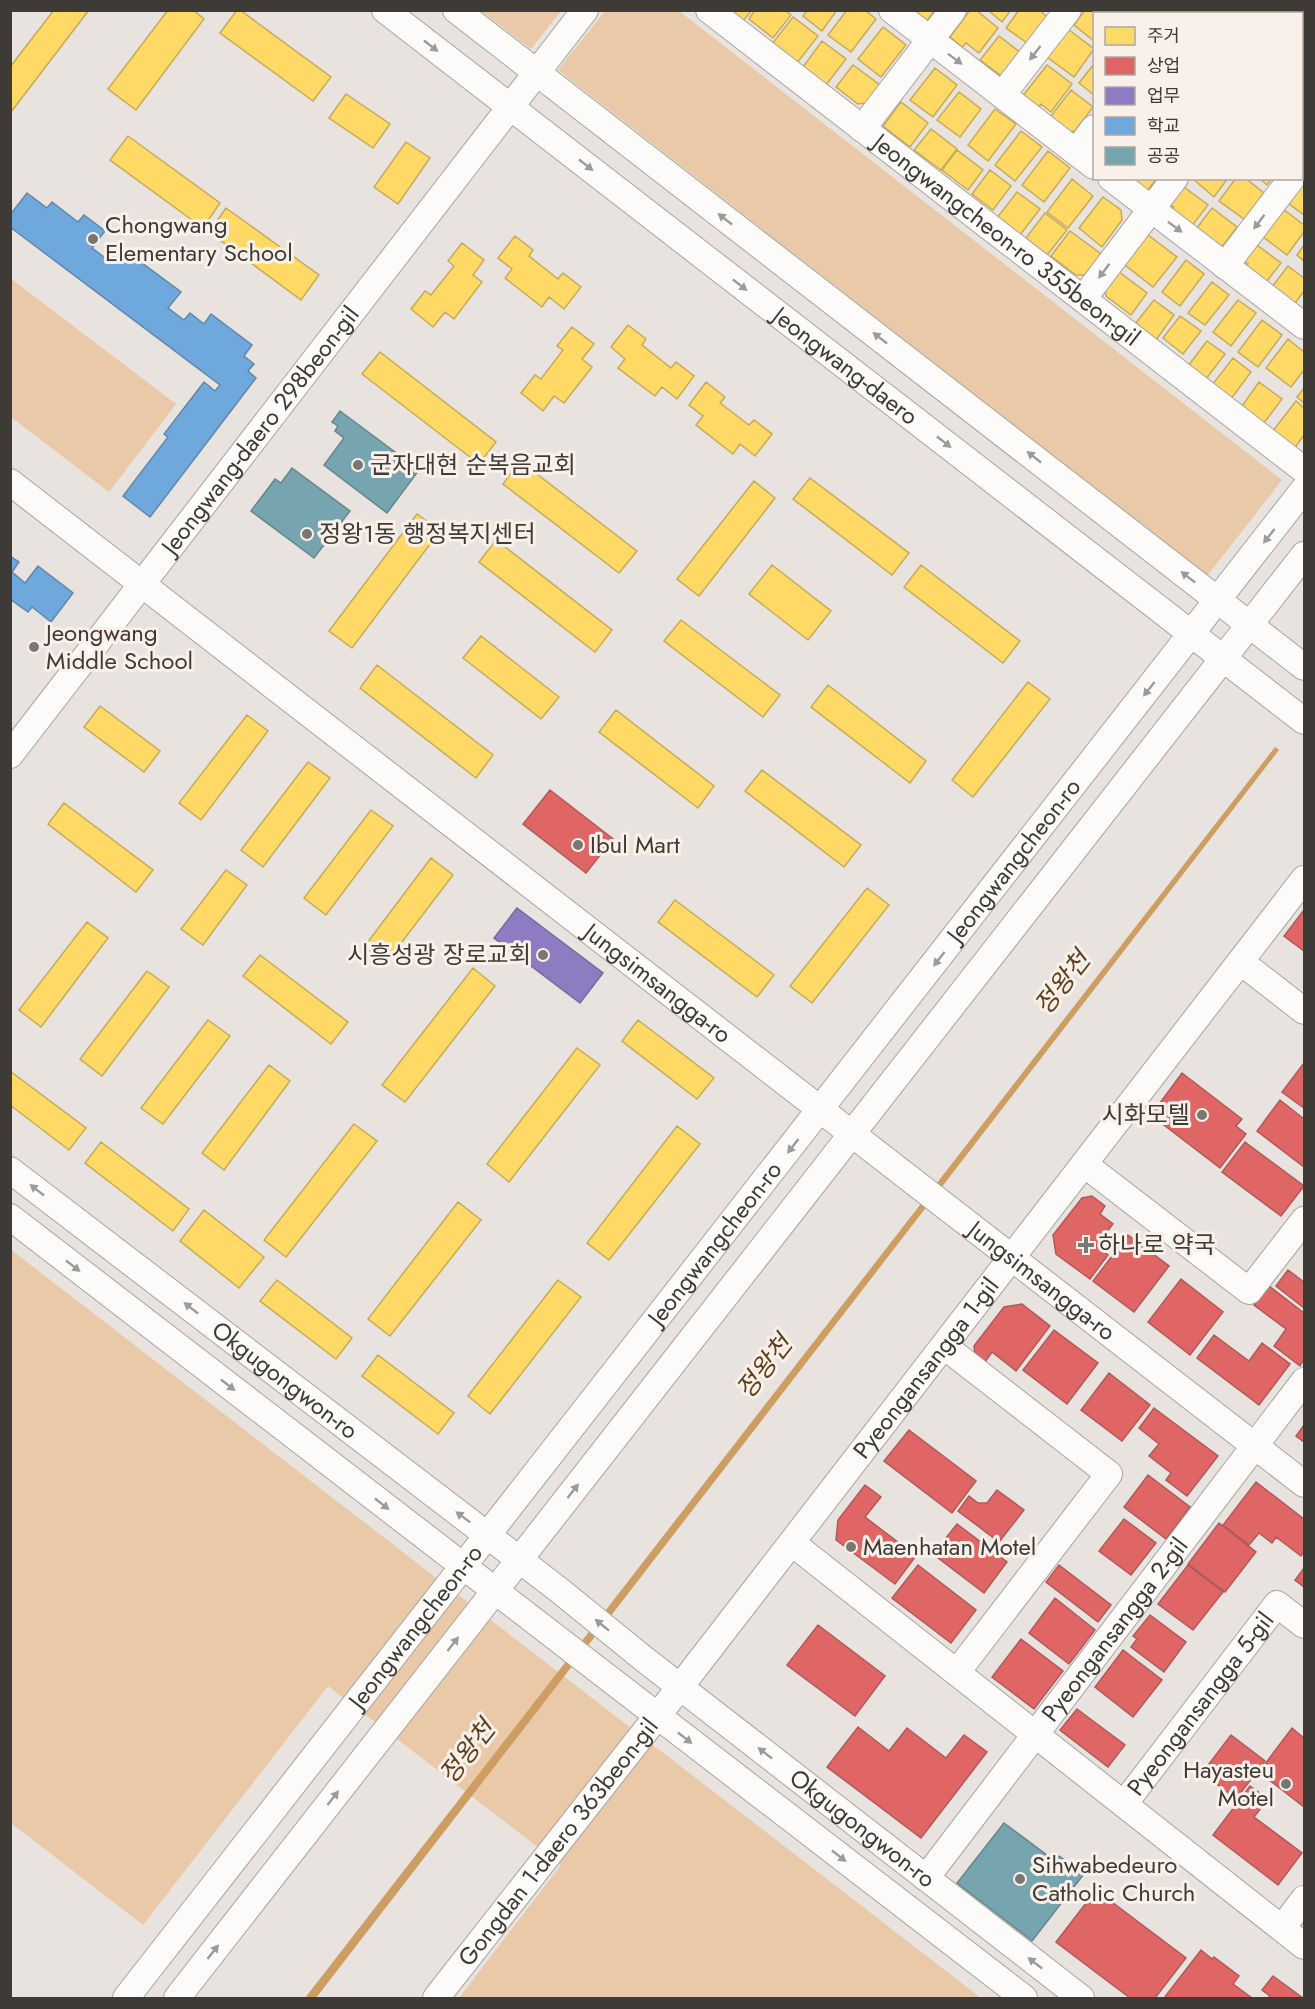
<svg xmlns="http://www.w3.org/2000/svg" width="1315" height="2009" viewBox="0 0 1315 2009" font-family="Jost,'Noto Sans KR',sans-serif">
<style>
.green{fill:#e9c9a7}
.water{fill:#cd9d61}
.homes{fill:#ffd966;stroke:#c5aa58;stroke-width:1.5}
.shops{fill:#e06666;stroke:#af5958;stroke-width:1.5}
.offices{fill:#8e7cc3;stroke:#766899;stroke-width:1.5}
.schools{fill:#6fa8dc;stroke:#6087aa;stroke-width:1.5}
.public{fill:#76a5af;stroke:#65858b;stroke-width:1.5}
.lines{fill:none;stroke-linecap:round;stroke-linejoin:round}
.minor-casing{stroke:#a8a4a0;stroke-width:28}
.minor{stroke:#fcfbfa;stroke-width:26}
.oneway{fill:#9d9b98}
.poi-dot{fill:#7a7671;stroke:#f8f0e9;stroke-width:2}
.labels{text-anchor:middle;stroke-width:6;stroke-linejoin:round;paint-order:stroke}
.poi-label{font-size:24px;fill:#3e3b37;stroke:#f8f0e9;text-anchor:start}
.street-label{font-size:24px;fill:#3e3b37;stroke:#f8f0e9}
.water-label{font-size:26px;font-style:italic;fill:#5e4120;stroke:#f8f0e9}
</style>
<rect width="100%" height="100%" fill="#e8e3de"/>
<!-- green -->
<path class="green" d="M481,11H561L531,49Z
M605,11H679L1282,480L1207,576L558,70Z
M10,278L176,404L109,492L11,417Z
M10,1249L981,1998H459L561,1865L328,1686L143,1925L11,1823Z"/>
<!-- water -->
<path class="water" d="M1275,747L1279,750L316,1998H305Z"/>
<!-- homes -->
<path class="homes" d="M54,10H89L11,112L10,67Z
M168,10H193L204,19L136,110L108,89Z
M237,10H240L331,77L313,101L220,33Z
M729,10H752L743,21Z
M755,10H784L791,15L773,38L749,19Z
M807,10H837L822,31L803,16Z
M847,10H865L876,19L851,52L828,35Z
M911,10H935L926,22Z
M970,10H976L998,28L979,53L966,43L962,47L950,37Z
M988,10H1011L1002,22Z
M1019,10H1039L1050,19L1030,45L1006,28Z
M1085,10H1111L1115,14H1094V41L1074,25Z
M1134,10H1170L1168,14H1132Z
M1203,10H1230L1234,14H1201Z
M1250,10H1287L1285,14H1248Z
M793,17L818,36L797,63L772,44Z
M883,27L906,45L881,77L858,59Z
M1304,28V57L1302,55V32Z
M1068,29L1094,49L1074,77L1047,57Z
M999,36L1021,53L1003,77L980,60Z
M822,41L846,59L826,85L803,67Z
M1094,64V95L1079,83Z
M853,65L880,85L866,103L858,104L836,87Z
M1047,65L1072,84L1051,112L1041,104L1037,109L1022,97Z
M1302,67L1304,69V83L1302,87Z
M935,68L957,85L933,117L910,100Z
M1071,90L1093,107L1075,131L1065,133L1048,120Z
M1304,91V107L1302,105V95Z
M959,92L981,109L960,137L937,120Z
M346,94L390,124L373,148L329,118Z
M901,102L928,123L910,147L883,126Z
M995,109L1016,124L988,161L968,145Z
M1302,120L1304,122V142L1302,146Z
M931,129L957,149L941,170L914,150Z
M1021,131L1042,147L1015,181L995,165Z
M128,136L220,203L203,228L110,160Z
M406,142L430,158L398,204L374,187Z
M957,150L983,170L968,190L942,170Z
M1048,151L1070,168L1044,202L1022,185Z
M990,170L1011,186L993,210L972,194Z
M1122,178H1157L1148,190H1138Z
M1192,178H1228L1214,197Z
M1236,178H1245L1264,193L1244,219L1219,201Z
M1259,178H1272L1267,185Z
M1072,179L1093,196L1068,228L1047,212Z
M1304,181V215L1288,203Z
M1184,187L1208,205L1188,231L1167,215L1174,207L1170,205Z
M1017,192L1040,209L1020,235L997,218Z
M1103,197L1121,210L1122,220L1102,247L1079,228Z
M226,208L319,275L301,300L209,232Z
M1212,208L1237,227L1221,248L1193,233Z
M1283,209L1304,225V232L1287,255L1262,236Z
M1045,213L1067,230L1047,255L1026,238Z
M1070,231L1101,254L1086,275H1076L1051,256Z
M1148,235L1177,257L1153,287L1125,265Z
M515,236L533,250L529,256L558,279L563,273L581,287L564,309L549,297L542,307L505,278L512,269L498,258Z
M462,243L484,260L473,275L482,282L454,319L445,312L433,327L411,309L425,291L431,295L454,266L448,261Z
M1257,245L1281,263L1263,286L1243,271L1248,264L1244,261Z
M1304,245V261L1297,255Z
M1186,260L1204,274L1180,306L1162,292Z
M1288,266L1304,278V291L1291,309L1268,292Z
M1119,272L1147,293L1131,315L1106,296L1105,290Z
M1212,282L1229,295L1205,325L1188,313Z
M1154,300L1174,315L1156,340L1135,324Z
M1238,300L1256,313L1231,346L1213,332Z
M1180,316L1201,331L1183,354L1163,338Z
M1262,320L1282,335L1258,367L1238,352Z
M628,325L646,339L642,345L671,368L676,362L694,376L677,399L662,387L655,396L618,368L625,359L611,347Z
M572,327L594,344L582,359L592,367L564,403L554,396L543,411L521,393L535,375L541,379L563,350L557,346Z
M1288,339L1304,352V370L1291,387L1266,368Z
M1207,341L1225,354L1206,379L1188,366Z
M380,352L496,442L479,464L362,374Z
M1233,358L1251,372L1231,399L1212,385Z
M706,382L725,397L720,403L749,425L754,420L772,434L755,456L740,444L733,454L696,425L703,416L689,405Z
M1259,382L1282,399L1264,423L1242,406Z
M1304,388V403L1297,397Z
M1296,401L1304,408V435L1294,449L1272,432Z
M520,461L637,551L619,573L503,484Z
M810,478L909,553L892,575L793,499Z
M754,481L775,498L699,596L677,579Z
M417,514L440,531L352,648L329,631Z
M496,540L612,630L595,652L479,562Z
M772,565L831,611L808,640L749,594Z
M921,565L1020,641L1003,663L904,587Z
M681,620L780,695L763,717L664,641Z
M481,636L559,697L541,719L463,658Z
M377,665L493,755L476,778L360,688Z
M1028,682L1050,699L973,797L952,780Z
M828,685L926,761L910,783L811,707Z
M100,706L160,751L144,772L84,727Z
M616,710L714,786L698,808L599,732Z
M247,715L268,731L201,820L179,803Z
M308,762L330,778L263,867L241,850Z
M762,770L861,845L844,867L745,791Z
M64,803L153,870L136,892L48,824Z
M371,810L393,826L326,915L304,898Z
M431,858L453,875L386,963L364,947Z
M226,870L247,885L203,945L181,929Z
M867,888L889,905L812,1003L790,986Z
M675,900L774,975L757,997L658,922Z
M87,922L108,938L41,1027L19,1010Z
M260,955L348,1022L331,1044L243,976Z
M473,968L495,986L405,1102L382,1085Z
M147,971L169,987L102,1076L80,1059Z
M208,1020L230,1036L163,1124L141,1108Z
M638,1020L714,1078L697,1099L622,1041Z
M577,1048L600,1065L509,1182L487,1164Z
M269,1065L290,1081L224,1170L202,1153Z
M10,1071L86,1128L69,1150L10,1105Z
M354,1124L377,1141L286,1257L264,1240Z
M677,1126L700,1144L609,1260L587,1243Z
M101,1142L189,1209L173,1231L85,1163Z
M458,1202L481,1220L390,1336L368,1319Z
M204,1210L264,1257L239,1288L180,1241Z
M277,1280L352,1338L336,1359L260,1301Z
M558,1280L581,1297L490,1414L468,1396Z
M378,1355L454,1413L438,1434L362,1376Z"/>
<!-- shops -->
<path class="shops" d="M550,790L613,839L586,873L523,824Z
M1304,910V951L1284,936Z
M1304,1063V1108L1282,1092Z
M1182,1073L1242,1119L1236,1126L1246,1134L1220,1168L1151,1115Z
M1280,1100L1304,1119V1167L1257,1131Z
M1245,1142L1304,1186L1281,1216L1222,1172Z
M1092,1196L1105,1206L1100,1214L1113,1224L1096,1246L1108,1255L1090,1279L1056,1254L1053,1235L1082,1198Z
M1128,1235L1169,1266L1134,1312L1093,1281Z
M1288,1270L1304,1282V1308L1276,1286Z
M1181,1279L1223,1312L1190,1355L1148,1322Z
M1269,1286L1304,1313V1359L1300,1366L1274,1346L1286,1329L1254,1305Z
M1022,1304L1050,1326L1016,1371L992,1352L985,1362L975,1354L974,1346L1004,1307Z
M1054,1330L1098,1363L1067,1404L1023,1370Z
M1214,1335L1249,1361L1262,1343L1290,1364L1259,1405L1197,1358Z
M1109,1373L1150,1405L1122,1441L1081,1410Z
M1154,1408L1218,1456L1187,1496L1166,1480L1171,1473L1149,1456L1159,1444L1139,1428Z
M1304,1425V1442L1296,1436Z
M909,1430L976,1481L952,1513L884,1461Z
M1148,1475L1190,1507L1166,1539L1124,1507Z
M1256,1482L1304,1519V1552L1301,1556L1276,1537L1272,1543L1259,1533L1249,1545L1223,1525Z
M865,1485L881,1497L865,1517L916,1556L895,1584L836,1540L838,1520Z
M997,1490L1024,1510L999,1542L958,1511L969,1496L978,1503H987Z
M1124,1519L1156,1543L1131,1575L1099,1551Z
M1219,1523L1256,1552L1225,1592L1188,1564Z
M957,1524L1007,1562L984,1593L933,1554Z
M918,1565L976,1610L951,1643L892,1598Z
M1059,1565L1111,1605L1098,1622L1046,1582Z
M1188,1565L1223,1592L1193,1630L1158,1604Z
M1304,1568V1587L1295,1580Z
M1055,1598L1095,1630L1069,1664L1029,1633Z
M1150,1615L1186,1642L1164,1672L1131,1647L1137,1639L1133,1636Z
M818,1625L885,1676L855,1716L787,1665Z
M1021,1639L1063,1671L1034,1709L992,1677Z
M1123,1650L1162,1680L1133,1717L1095,1687Z
M1077,1709L1125,1745L1108,1767L1060,1730Z
M858,1727L889,1751L907,1728L946,1758L964,1735L987,1752L921,1838L827,1767Z
M1292,1728L1304,1738V1807L1259,1772Z
M1231,1735L1265,1761L1236,1799L1202,1773Z
M1250,1786L1268,1799L1254,1817L1302,1853L1278,1885L1213,1835Z
M1096,1890L1186,1958L1155,1998H1130L1056,1942Z
M1201,1950L1212,1959L1214,1957L1239,1976L1233,1984L1252,1998H1164Z
M1273,1976L1303,1998H1268L1270,1996L1262,1990Z"/>
<!-- offices -->
<path class="offices" d="M517,908L603,973L580,1003L494,938Z"/>
<!-- schools -->
<path class="schools" d="M27,193L47,208L52,202L78,222L84,215L105,231L92,248L104,257L115,243L181,292L168,308L184,320L190,313L204,324L211,314L252,345L244,356L254,364L248,371L256,378L150,517L123,496L168,437L164,434L204,382L215,391L220,385L10,227V215Z
M10,556L19,562L12,572L25,583L38,566L73,593L51,622L32,607L28,612L10,599Z"/>
<!-- public -->
<path class="public" d="M340,411L419,470L387,513L324,465L344,438L335,431L338,426L332,422Z
M292,468L350,511L314,558L251,511L275,479L281,483Z
M1004,1823L1055,1861L1059,1856L1084,1874L1032,1941L957,1883Z"/>
<g class="lines">
<defs>
<g id="minor">
<path id="s1" d="M385,10L1304,721"/>
<path d="M456,10L1304,667"/>
<path id="s2" d="M709,10L1304,470"/>
<path d="M892,10L1094,166"/>
<path d="M1182,14L1184,10"/>
<path d="M1301,14L1303,10"/>
<path d="M1002,95L1068,10"/>
<path d="M862,129L953,10"/>
<path d="M1076,152L1094,128"/>
<path d="M1111,178L1304,326"/>
<path d="M1225,266L1292,178"/>
<path d="M1083,299L1175,178"/>
<path id="s3" d="M10,482L1304,1484"/>
<path id="s4" d="M10,755L585,10"/>
<path d="M1241,962L1304,1011"/>
<path d="M1084,1164L1249,1291L1304,1220"/>
<path id="s5" d="M10,1170L559,1590L644,1659L1081,1998"/>
<path d="M10,1217L1024,1998"/>
<path d="M944,1346L1109,1474L957,1672"/>
<path d="M792,1543L1304,1946"/>
<path id="s6" d="M1124,1804L1277,1604L1304,1625"/>
<path id="s7" d="M926,1878L1304,1381"/>
<path d="M1282,1928L1304,1899"/>
<path id="s8" d="M126,1998L1304,489"/>
<path d="M177,1998L1304,555"/>
<path id="s9" d="M436,1998L680,1687L1304,879"/>
</g>
</defs>
<!-- minor casing -->
<use href="#minor" class="minor-casing"/>
<!-- minor -->
<use href="#minor" class="minor"/>
</g>
<!-- one-way arrows -->
<defs><path id="oneway-solid" d="M-6-.8H1V-3.2L6.5 0L1 3.2V.8H-6Z" transform="scale(1.5)"/></defs>
<g class="oneway">
<use href="#oneway-solid" transform="translate(431 46) rotate(38)"/>
<use href="#oneway-solid" transform="translate(1035 53) rotate(128)"/>
<use href="#oneway-solid" transform="translate(955 59) rotate(37)"/>
<use href="#oneway-solid" transform="translate(586 165) rotate(38)"/>
<use href="#oneway-solid" transform="translate(725 219) rotate(-142)"/>
<use href="#oneway-solid" transform="translate(1259 222) rotate(127)"/>
<use href="#oneway-solid" transform="translate(1175 227) rotate(37)"/>
<use href="#oneway-solid" transform="translate(1104 271) rotate(127)"/>
<use href="#oneway-solid" transform="translate(740 285) rotate(38)"/>
<use href="#oneway-solid" transform="translate(880 338) rotate(-142)"/>
<use href="#oneway-solid" transform="translate(944 442) rotate(38)"/>
<use href="#oneway-solid" transform="translate(1034 457) rotate(-142)"/>
<use href="#oneway-solid" transform="translate(1269 536) rotate(128)"/>
<use href="#oneway-solid" transform="translate(1188 577) rotate(-142)"/>
<use href="#oneway-solid" transform="translate(1149 689) rotate(128)"/>
<use href="#oneway-solid" transform="translate(939 959) rotate(128)"/>
<use href="#oneway-solid" transform="translate(793 1146) rotate(128)"/>
<use href="#oneway-solid" transform="translate(37 1190) rotate(-142)"/>
<use href="#oneway-solid" transform="translate(73 1266) rotate(38)"/>
<use href="#oneway-solid" transform="translate(191 1308) rotate(-142)"/>
<use href="#oneway-solid" transform="translate(228 1385) rotate(38)"/>
<use href="#oneway-solid" transform="translate(573 1491) rotate(-52)"/>
<use href="#oneway-solid" transform="translate(382 1504) rotate(38)"/>
<use href="#oneway-solid" transform="translate(463 1517) rotate(-143)"/>
<use href="#oneway-solid" transform="translate(602 1625) rotate(-141)"/>
<use href="#oneway-solid" transform="translate(453 1644) rotate(-52)"/>
<use href="#oneway-solid" transform="translate(685 1738) rotate(38)"/>
<use href="#oneway-solid" transform="translate(765 1753) rotate(-142)"/>
<use href="#oneway-solid" transform="translate(333 1798) rotate(-52)"/>
<use href="#oneway-solid" transform="translate(839 1856) rotate(38)"/>
<use href="#oneway-solid" transform="translate(213 1952) rotate(-52)"/>
<use href="#oneway-solid" transform="translate(1035 1963) rotate(-142)"/>
</g>
<!-- markers -->
<g class="poi-dot">
<circle cx="93" cy="239" r="6"/>
<circle cx="358" cy="465" r="6"/>
<circle cx="307" cy="534" r="6"/>
<circle cx="34" cy="647" r="6"/>
<circle cx="578" cy="845" r="6"/>
<circle cx="543" cy="955" r="6"/>
<circle cx="1202" cy="1115" r="6"/>
<path d="M1083 1236h6v6h6v6h-6v6h-6v-6h-6v-6h6z"/>
<circle cx="851" cy="1547" r="6"/>
<circle cx="1286" cy="1784" r="6"/>
<circle cx="1020" cy="1879" r="6"/>
</g>
<g class="labels">
<!-- poi labels -->
<g class="poi-label">
<text x="105" y="233">Chongwang<tspan x="105" dy="28">Elementary School</tspan></text>
<text x="370" y="473">군자대현 순복음교회</text>
<text x="319" y="542">정왕1동 행정복지센터</text>
<text x="46" y="641">Jeongwang<tspan x="46" dy="28">Middle School</tspan></text>
<text x="590" y="853">Ibul Mart</text>
<text x="531" y="963" text-anchor="end">시흥성광 장로교회</text>
<text x="1190" y="1123" text-anchor="end">시화모텔</text>
<text x="1098" y="1253">하나로 약국</text>
<text x="863" y="1555">Maenhatan Motel</text>
<text x="1274" y="1778" text-anchor="end">Hayasteu<tspan x="1274" dy="28">Motel</tspan></text>
<text x="1032" y="1873">Sihwabedeuro<tspan x="1032" dy="28">Catholic Church</tspan></text>
</g>
<!-- street labels -->
<g class="street-label">
<text dy="8" stroke="none"><textPath href="#s2" startOffset="376">Jeongwangcheon-ro 355beon-gil</textPath></text>
<text dy="8" stroke="none"><textPath href="#s1" startOffset="582">Jeongwang-daero</textPath></text>
<text dy="8" stroke="none"><textPath href="#s4" startOffset="410">Jeongwang-daero 298beon-gil</textPath></text>
<text dy="8" stroke="none"><textPath href="#s8" startOffset="1443">Jeongwangcheon-ro</textPath></text>
<text dy="8" stroke="none"><textPath href="#s3" startOffset="819">Jungsimsangga-ro</textPath></text>
<text dy="8" stroke="none"><textPath href="#s8" startOffset="957">Jeongwangcheon-ro</textPath></text>
<text dy="8" stroke="none"><textPath href="#s3" startOffset="1305">Jungsimsangga-ro</textPath></text>
<text dy="8" stroke="none"><textPath href="#s9" startOffset="798">Pyeongansangga 1-gil</textPath></text>
<text dy="8" stroke="none"><textPath href="#s5" startOffset="346">Okgugongwon-ro</textPath></text>
<text dy="8" stroke="none"><textPath href="#s8" startOffset="471">Jeongwangcheon-ro</textPath></text>
<text dy="8" stroke="none"><textPath href="#s7" startOffset="312">Pyeongansangga 2-gil</textPath></text>
<text dy="8" stroke="none"><textPath href="#s6" startOffset="126">Pyeongansangga 5-gil</textPath></text>
<text dy="8" stroke="none"><textPath href="#s5" startOffset="1077">Okgugongwon-ro</textPath></text>
<text dy="8" stroke="none"><textPath href="#s9" startOffset="198">Gongdan 1-daero 363beon-gil</textPath></text>
</g>
<!-- water labels -->
<g class="water-label">
<text transform="translate(1062 983) rotate(-52)" y="9">정왕천</text>
<text transform="translate(764 1367) rotate(-52)" y="9">정왕천</text>
<text transform="translate(467 1752) rotate(-52)" y="9">정왕천</text>
</g>
</g>
<!-- border -->
<rect width="1315" height="2009" fill="none" stroke="#3e3b37" stroke-width="24"/>
<!-- legend -->
<rect x="1093" y="12" width="210" height="168" fill="#f8f0e9" stroke="#aea8a2" stroke-width="1.5"/>
<rect x="1105" y="27" width="30" height="18" fill="#ffd966" stroke="#aea8a2" stroke-width="1.5"/>
<text x="1147" y="42" font-size="18" fill="#3e3b37">주거</text>
<rect x="1105" y="57" width="30" height="18" fill="#e06666" stroke="#aea8a2" stroke-width="1.5"/>
<text x="1147" y="72" font-size="18" fill="#3e3b37">상업</text>
<rect x="1105" y="87" width="30" height="18" fill="#8e7cc3" stroke="#aea8a2" stroke-width="1.5"/>
<text x="1147" y="102" font-size="18" fill="#3e3b37">업무</text>
<rect x="1105" y="117" width="30" height="18" fill="#6fa8dc" stroke="#aea8a2" stroke-width="1.5"/>
<text x="1147" y="132" font-size="18" fill="#3e3b37">학교</text>
<rect x="1105" y="147" width="30" height="18" fill="#76a5af" stroke="#aea8a2" stroke-width="1.5"/>
<text x="1147" y="162" font-size="18" fill="#3e3b37">공공</text>
</svg>
